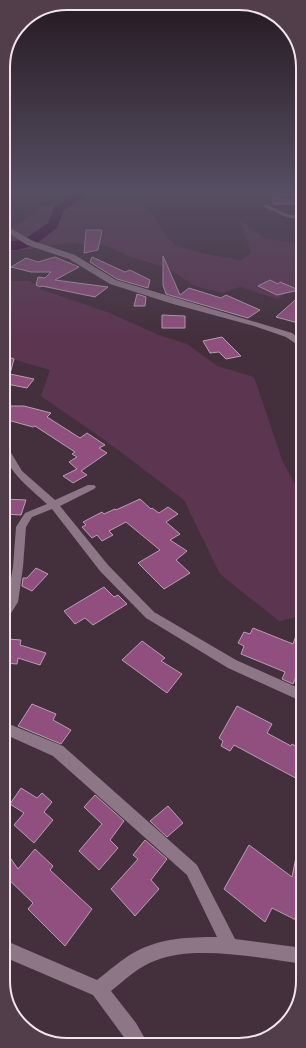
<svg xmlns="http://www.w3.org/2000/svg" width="306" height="1048" viewBox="0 0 306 1048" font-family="Quicksand,sans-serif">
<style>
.green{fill:#5c3651}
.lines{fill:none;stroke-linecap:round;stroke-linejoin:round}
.river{fill:#3e0232;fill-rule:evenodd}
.building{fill:#904f7e;stroke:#b79faf}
.minor{fill:#8d7786;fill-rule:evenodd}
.tertiary{fill:#8d7786;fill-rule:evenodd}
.rim{fill:none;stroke:#f1e4ec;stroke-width:2}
</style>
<rect width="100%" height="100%" fill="#44303d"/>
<!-- green -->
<path class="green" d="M103,199C116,201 136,200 147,208C155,214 164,238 175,244C189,252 224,257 241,260L251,253L240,221L265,238L302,245V281L278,299L240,287L222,293L195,286L167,268L128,256L107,246L69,243L3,253V224L16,226L41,207L68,200Z
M3,281H30L40,289L110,313L156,334L187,344L217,366L254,377L282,460L302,498V616L279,621L220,574L184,500L109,443L41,396L50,370L12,359L3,342Z"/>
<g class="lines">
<!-- river -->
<path class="river" d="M79,191H91L64,210L57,228L33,246L17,250H3V242L23,240L48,223L55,206Z"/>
</g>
<!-- building -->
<path class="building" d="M302,194V204H273V195Z
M86,230H102L98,250L84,253Z
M163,256L180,295L189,288L221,298L226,295L260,310L248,318L166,294L163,285Z
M55,257L79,267L55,280L108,287L95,297L42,286L40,287L36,285L38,277L45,278L51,272H31L11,267L26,258L38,262Z
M92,257L125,272L130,270L150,280L148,288L117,279L90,262Z
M270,280L278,284L280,282L299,290L277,295L258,286Z
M137,294L146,297L145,306H134Z
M302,294V320L298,323L276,317Z
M162,315L185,316V328H162Z
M222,337L241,356L226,359L219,352L210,353L203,341Z
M3,355L14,359L10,374L34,379L27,388L7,384L6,386H4Z
M5,406H24L51,413L47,417L80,438L87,433L105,445L99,448L107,453L81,471L87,475L73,483L63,476L77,469L69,462L77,457L72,454L75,452L35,426L33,427L4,419Z
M4,499L26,500L21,515L4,514Z
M140,499L151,509L152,508L159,513L168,507L178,514L166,522L180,534L170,540L187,551L176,560L190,573L164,589L138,563L160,550L126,522L109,531L113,535L102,541L97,535L92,538L82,527L86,525L83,522L102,512L104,514L115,509L116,510Z
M36,568L48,574L32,591L22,586L23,578H27Z
M5,579H9L4,604V583Z
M104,587L114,597L118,595L127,604L93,625L85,618L75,624L64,611Z
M301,622L303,673L298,672L293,684L282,679L285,672L241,654L244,646L238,643L244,632L250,634L253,628L293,644Z
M8,639L21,640L20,645L46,653L40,665L18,658L17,664L4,663Z
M142,641L165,658L161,661L182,674L167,693L122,660Z
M32,704L56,714L53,720L71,730L61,744L18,726Z
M237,706L272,724L267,733L291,746L292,744L303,750V782L234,745L230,751L221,746L223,741L219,738Z
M21,788L37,798L42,793L52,802L44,812L53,820L34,843L14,825L24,813L10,804Z
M95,795L124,821L110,840L118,848L99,870L79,851L102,824L84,807Z
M168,806L183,823L167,837L150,821Z
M145,840L167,859L151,880L159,889L135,916L111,889L138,859L133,855Z
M249,845L292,877L298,847L303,848V899L298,921L272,908L265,922L224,889Z
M4,849L18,869L35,849L53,866L50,870L92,909L65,946L28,909L33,903L4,875Z"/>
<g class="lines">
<!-- minor -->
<path class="minor" d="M264,205H268L289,215L302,216V220L286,217L264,207Z
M4,445L7,446L22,471L55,500L88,485H94L96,487L94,489L60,506L108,565L154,612L236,660L303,690V702L228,668L146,618L100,571L52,509L32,517L26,527L23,567L18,602L8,618L4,620V606L7,601L13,567L16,527L25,513L47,504C32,490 1,467 4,445Z
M4,722L63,746L197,865L235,939L303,948V964C262,958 196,945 157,960C139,966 126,979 111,991L136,1023L148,1044H129L93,995L4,957V940L97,980C110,970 122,959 135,952C161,938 188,937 217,937L187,875L53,756L4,734Z"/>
<!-- tertiary -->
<path class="tertiary" d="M3,224L33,241L75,255L116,280L292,333L302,341V348L286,337L254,326L173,304L110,284L69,259L27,245L3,229Z"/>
</g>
<!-- sky -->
<linearGradient id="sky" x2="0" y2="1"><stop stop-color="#251a22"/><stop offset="0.57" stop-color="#564e62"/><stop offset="1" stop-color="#564e62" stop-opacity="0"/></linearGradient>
<rect width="306" height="337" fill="url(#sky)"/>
<!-- crop -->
<path d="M0 0H306V1048H0ZM67 10H239A57 57 0 0 1 296 67V981A57 57 0 0 1 239 1038H67A57 57 0 0 1 10 981V67A57 57 0 0 1 67 10Z" fill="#523e4b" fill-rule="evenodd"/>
<path class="rim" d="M67 10H239A57 57 0 0 1 296 67V981A57 57 0 0 1 239 1038H67A57 57 0 0 1 10 981V67A57 57 0 0 1 67 10Z"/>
</svg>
